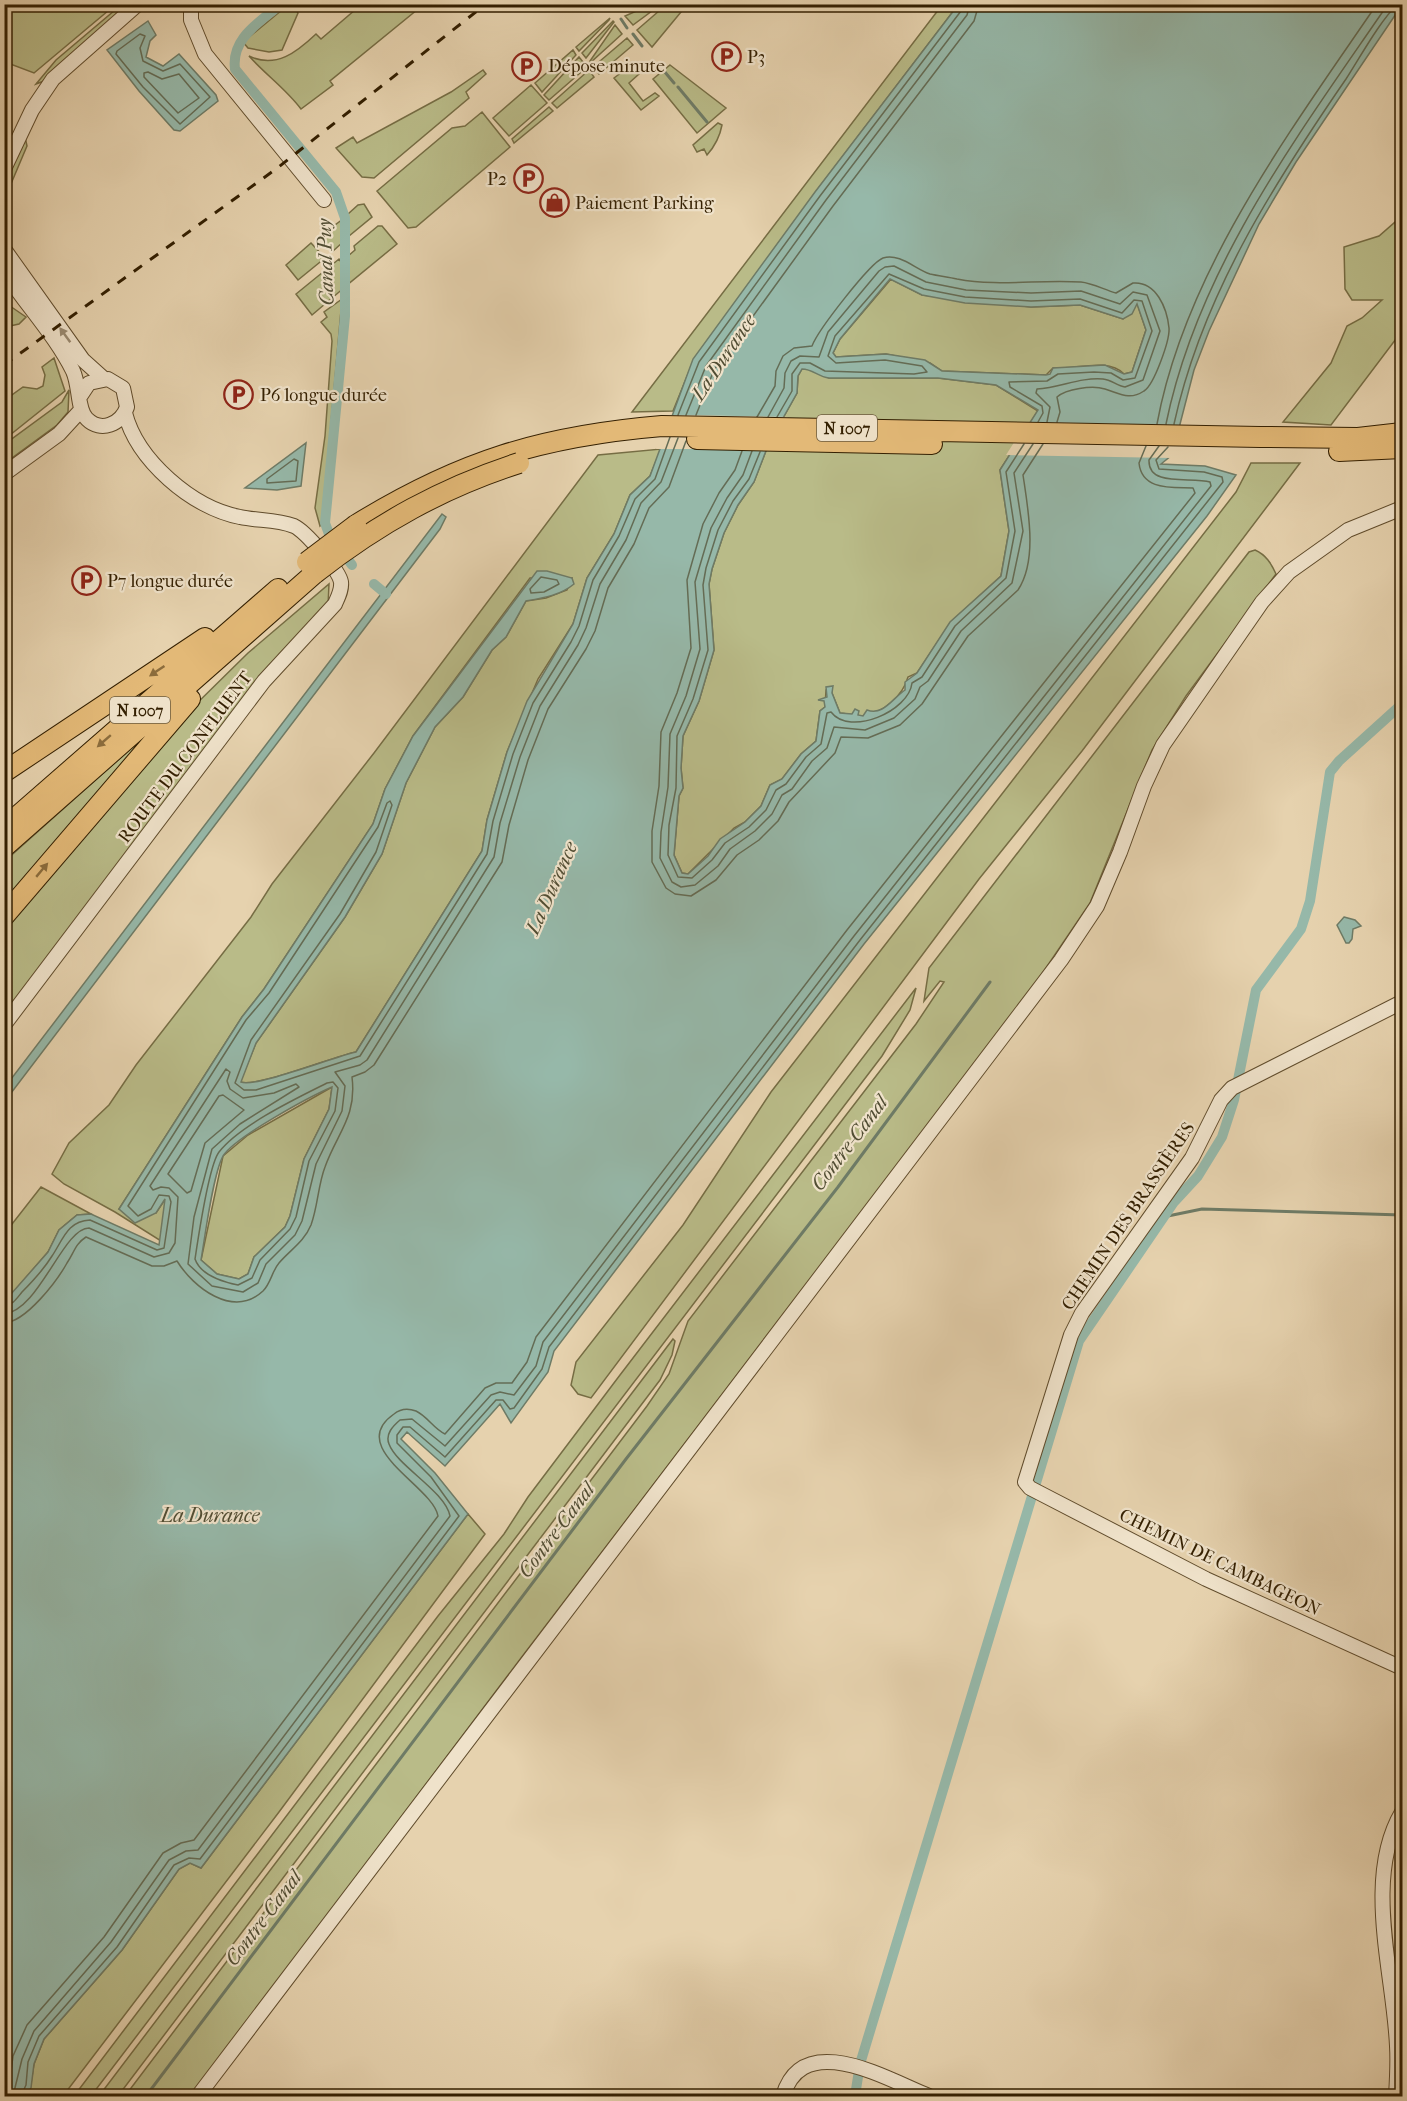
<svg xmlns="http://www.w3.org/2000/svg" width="1407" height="2101" viewBox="0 0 1407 2101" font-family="'IM FELL French Canon',serif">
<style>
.green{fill:#b9bb88;stroke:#766d44;stroke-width:1.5}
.water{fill:#96b8a9;stroke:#6e7b66;stroke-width:1.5;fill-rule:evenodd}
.pier{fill:#e6d2ae}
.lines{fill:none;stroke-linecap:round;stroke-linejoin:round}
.shore{stroke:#646c55;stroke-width:1.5}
.stream{stroke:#6e7b66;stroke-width:3}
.canal{stroke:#96b8a9;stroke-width:10}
.minor-casing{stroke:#604c2c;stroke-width:16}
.highway-casing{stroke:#331f01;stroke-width:22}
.minor{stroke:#efe2ca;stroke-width:14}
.highway{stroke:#e3b977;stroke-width:20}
.rail{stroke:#331f01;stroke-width:3;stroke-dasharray:10 10;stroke-linecap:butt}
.highway-bridge-casing{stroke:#331f01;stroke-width:22;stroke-linecap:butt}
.highway-bridge{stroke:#e3b977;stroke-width:20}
.oneway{fill:#9a8a70}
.oneway2{fill:#8b6c3c}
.labels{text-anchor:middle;stroke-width:4.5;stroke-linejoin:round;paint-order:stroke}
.shield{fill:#efe2ca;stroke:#6b5a3d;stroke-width:1.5}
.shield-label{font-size:16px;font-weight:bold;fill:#331f01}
.poi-label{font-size:18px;fill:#331f01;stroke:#efe2ca;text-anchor:start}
.street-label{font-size:18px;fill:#331f01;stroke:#efe2ca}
.water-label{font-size:20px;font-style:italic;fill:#514d33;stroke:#efe2ca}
</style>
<rect width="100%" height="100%" fill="#e6d2ae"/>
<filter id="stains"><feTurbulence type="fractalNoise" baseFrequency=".00333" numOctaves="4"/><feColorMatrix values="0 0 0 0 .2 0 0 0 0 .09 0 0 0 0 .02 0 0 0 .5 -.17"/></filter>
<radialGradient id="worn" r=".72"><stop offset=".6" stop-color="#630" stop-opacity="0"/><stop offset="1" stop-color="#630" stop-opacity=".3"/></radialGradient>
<!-- green -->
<path class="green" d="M362,4L423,5L330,81L333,85L301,109C286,89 266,75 249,56C276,69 297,52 316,34L321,39Z
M667,4L675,5L681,12L652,47L637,30Z
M4,5L5,4L115,5L34,73L5,62Z
M121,5H130L44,81L36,84L56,60Z
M288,5H302L296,10L298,13L282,50L269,52L248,48L243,42Z
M650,5H660L633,25L625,16Z
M942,5H958L821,185L694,359L673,411L632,412Z
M610,18L609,20L579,51L576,47Z
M613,21L614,22L586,58L582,53Z
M615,25L622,34L590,63V61Z
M627,38L633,45L599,74L593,67Z
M573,50L576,55L542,92L535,83Z
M579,57L587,67L549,100L544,95Z
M670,65L726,108L697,133L653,79Z
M630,66L639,74L629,83L643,101L655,93L659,96L641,110L614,78Z
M483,70L486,74L466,92L469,98L374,178L362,177L336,148L353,137L357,143L451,92Z
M589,70L594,77L557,108L552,103Z
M531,85L547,103L509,136L493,118Z
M549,107L553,111L514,143L512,139Z
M482,112L510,147L416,227L408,228L377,191L452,128L465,126Z
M718,123L722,125C720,136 715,146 707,155L704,149L697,152L693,145Z
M25,137L27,146L5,198V183Z
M364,204L372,217L349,236L348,214L358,205Z
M1402,216V331L1331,425L1283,422L1331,363L1347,326L1362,318L1382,300H1352L1345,289L1344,247L1379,236Z
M343,219V242L332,252L319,237Z
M378,226H382L397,244L347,285L348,256L355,250L354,246Z
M311,243L325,258L298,280L286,265Z
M346,257L345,287L312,315L296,294L339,259L341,262Z
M891,279L922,295L1031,307L1080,305L1123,319L1137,303L1146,330L1132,372L1124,374C1108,357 1074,370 1053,368L1046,375L942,371L930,363L886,354L836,357L833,353L840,339Z
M342,299L322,524L320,526L315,508L325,436L332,341L331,334L321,322L327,317L324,312Z
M10,306L26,317L19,324L5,327V307Z
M54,358L65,391L5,439V400L23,387L37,389L43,386L45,375L42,367Z
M802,369H808L829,378H938L996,385L1038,411L1000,470L1009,531L1001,576L951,622L917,673L908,677C903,696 883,713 863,716C857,717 847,713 840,713L830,688L826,690L825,707L820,711L816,741L801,754L782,779L770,785L761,806L745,822L734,828L688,874L682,873L674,855L679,796L683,788L681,768L683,736L699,701L714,650L709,584L712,569L724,533L738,505L754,482L769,443L797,393L798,376Z
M69,390L68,412L57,425L5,463V444L62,402Z
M661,449L650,476L630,495L614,534L587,578L573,624L538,679L507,752L487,820L482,851L356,1052C332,1057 256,1088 240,1082L256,1043L345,917L382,854L406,783L435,727L463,697L492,650L506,637L526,601L546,598L567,590L572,578H530L413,736L385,789L373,824L264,989L242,1017L119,1209L156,1213L166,1198L161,1241L115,1212L64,1184L52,1174L69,1143L109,1105L136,1065L251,917L272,884L374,753L598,455Z
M1251,463H1300L1082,751L979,879L591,1398L578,1394L571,1385L576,1362L683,1225L771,1092L1236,492Z
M1255,550C1266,555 1271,563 1276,574L1186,696L1152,750L1090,903L1031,990L521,1658L191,2096H125L647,1406L669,1374L688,1321L916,1024L944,982L940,981L924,1001L929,968L1249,552Z
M329,584L328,606L5,1014V927L184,716L248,653Z
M149,732L150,735L5,907V861Z
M916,988L910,1010L882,1056L91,2096H74L438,1616L504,1534L528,1497L620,1375Z
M332,1087L329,1109L304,1159L290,1216L285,1227L254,1257L248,1274L239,1279L217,1274L201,1260L223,1156L248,1135Z
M41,1187L91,1214L77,1215L59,1230L48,1252L5,1302V1233Z
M673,1339L675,1341L672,1355L660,1380L118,2096H99Z
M468,1514L485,1534L279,1812L63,2096H25L30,2090L34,2064L44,2039L122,1950L179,1869L190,1863L201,1868Z"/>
<!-- water -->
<path class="water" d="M958,5H1402L1296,162L1259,224L1209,331L1194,370L1172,455L1161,464L1205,466L1236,475L1207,516L864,944L554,1351L548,1372L511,1423L500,1404L445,1466L407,1432L401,1439L435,1473L468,1514L201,1868L190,1863L179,1869L122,1950L44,2039L34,2064L31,2088L25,2096H4V1302L48,1252L59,1230L77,1215L91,1214L159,1245L165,1199L156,1213L135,1223L119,1209L242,1017L264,989L373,824L385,789L413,736L537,571H547L572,578L574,584C561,595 543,598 526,601L506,637L492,650L463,697L435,727L406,783L382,854L345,917L256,1043L241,1082C255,1088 333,1057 356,1052L482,851L487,820L507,752L527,701L573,624L587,578L614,534L630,495L650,476L693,359L815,192ZM890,279L922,295L965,303L1031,307L1080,305L1123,319L1132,314L1137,304L1146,330L1132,372L1124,374L1105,365L1053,368L1050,374L1046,375L942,371L925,360L886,354L836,357L833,353L840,339ZM802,369C813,369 818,377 829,378H938L996,385L1038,410L1000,470L1009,531L1001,576L950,622L917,673L905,682V690C892,699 883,716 867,710L863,716L858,715L859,711L855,709L852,714L840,713L832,693L833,686L826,687L827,697L818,700L824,701L825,707L820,711L816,741L801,754L782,779L770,785L761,806L745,822L720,839L708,856L688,874L682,873L674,855L679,796L683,788L681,768L683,736L699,701L714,650L709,584L712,569L724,533L738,505L754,482L769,443L797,393L798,376ZM332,1087L329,1109L304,1159L290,1216L285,1227L254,1257L248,1274L239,1279L217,1274L201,1260C205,1237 213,1174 223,1156C235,1137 309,1097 332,1087Z
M148,21L156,35L150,41L146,57L163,66L179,54L216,95L218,101L180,131L174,130L139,91L107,50Z
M306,443L301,486L277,490L245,488Z
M442,514L446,517L440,529L5,1101V1087Z
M1344,917L1355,920L1361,926L1353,929L1352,939L1349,943H1346L1337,925Z"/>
<!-- pier -->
<path class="pier" d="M669,415H681L788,417L780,429L727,449H656Z
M1027,422L1183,425L1180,442L1172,458L1006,455Z"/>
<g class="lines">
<!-- shore -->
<path class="shore" d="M140,34L145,36L140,48L143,61L163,71L180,64L210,97L180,124L143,87L116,54L117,51Z
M148,72L162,79L179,74L199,98L178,113L144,77V73Z
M678,415L699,362L820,196L961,11L962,4
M686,415L706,366L826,200L967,15L970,4
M696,415L714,370L833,206L974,21L979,4
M757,417L775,386L776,371L783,356L794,348L812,346C818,330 870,263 883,258C900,253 915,269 930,274C939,276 948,277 957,279C998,287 1040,279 1081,282C1092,283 1105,290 1116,293L1133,283C1156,281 1167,308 1169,328C1170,340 1154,385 1144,391C1129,401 1119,393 1105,389C1092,385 1066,389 1057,397L1060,412L1057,422
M768,417L784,388L785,373L791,361L800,356L819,357L828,332L879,271L885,267L894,266L926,282L966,290L1031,293L1081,291L1120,304L1133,292L1147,295L1160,331L1143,380L1125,387C1117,386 1112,380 1103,379C1080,377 1060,388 1037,389L1036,393L1050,407L1047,422
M777,417L792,391V374L800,363H810L825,371L914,374L927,372L922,366L885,360L836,363L828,356L835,336L889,274L924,289L965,297L1031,301L1080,299L1122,313L1134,300L1142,301L1152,331L1135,378L1123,380L1111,373L1094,372L1058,374L1047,381L1009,382L1010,387L1042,406L1043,413L1038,422
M1157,424C1185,271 1291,130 1377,4
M1166,424C1198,267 1299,134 1388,4
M1174,424C1202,296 1273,185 1346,79C1359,59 1381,19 1398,4
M742,451L735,470L719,493L703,524L687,580L691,648L677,693L661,732L659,786L652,831V862L666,888L675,894L691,896L716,880L737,855L759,840L778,821L789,802L835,753L841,737L868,738L900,725L922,704L968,636L1018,590C1038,560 1028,509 1023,475L1043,444
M752,451L743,475L727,498L711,528L695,582L700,649L686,696L670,734L668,787L661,832L660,858L672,882L681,887L695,885L718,866L730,849L755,831L772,814L782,795L792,789L812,761L827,748L834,727L865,730L894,718L915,699L920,687L928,681L961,631L1012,583L1023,531L1014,473L1033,444
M760,452L749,479L733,501L718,530L706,568L703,585L708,650L693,699L677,736L676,788L669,825L668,855L678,877L692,878L712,860L725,843L749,827L766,810L776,790L786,784L806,757L821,744L827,713L831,712C850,737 909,711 912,683L922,677L955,626L1006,578L1015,531L1006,472L1024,444
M294,459L298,461L296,481L267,483V479Z
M541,577L557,580L559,584L544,592L531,593L530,589Z
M333,1082L338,1088L335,1111L309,1161L296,1217L290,1229L260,1260L252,1278L238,1285C223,1282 201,1276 195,1259C198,1239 209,1165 219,1152C240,1125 297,1098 327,1083Z
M223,1095L244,1110L205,1143L191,1191L187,1193L168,1174L219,1096Z
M4,1306C13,1305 17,1298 22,1292C33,1281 44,1269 52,1256C63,1240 67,1221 90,1220L157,1250L164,1248L171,1202L169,1196L159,1195L151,1209L138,1216L128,1206L246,1020L269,993L378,827L387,803L390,801L392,805L376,852L340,914L251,1040L235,1083L244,1090H256L360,1056L487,854L493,821L513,754L533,703L571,642L579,626L593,580L619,536L635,499L655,479L670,437
M4,1314C39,1311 63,1228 89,1228L154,1257L169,1253L175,1243L178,1197L169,1188L161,1187L153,1190L150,1186L226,1069L230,1072L227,1081L230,1089L243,1098L274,1093L296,1084L299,1087L240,1124L212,1149L194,1217L188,1264L212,1286L243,1292L258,1283L266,1264L295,1235L302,1221L316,1164L342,1111L345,1086L335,1072L360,1065L367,1060L494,857L500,823L520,757L540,706L578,645L586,628L600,584L626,540L641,503L661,482L678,438
M4,1323C26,1322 57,1281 67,1263C74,1253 75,1244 86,1237L152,1266H164L177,1261C193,1287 233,1319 263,1291C271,1283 272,1271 279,1263C290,1250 304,1242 311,1225C318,1206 318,1185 325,1167C337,1133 357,1117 352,1077L365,1072L374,1065L502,862L509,825L528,760L548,709L586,649L595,631L608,588L634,544L649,508L669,487L686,441
M4,2091L10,2079L13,2056L27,2025L104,1937L163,1853L181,1843L194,1840L438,1516C433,1486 345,1448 394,1414C400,1409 408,1408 416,1411C427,1416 434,1429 445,1434L485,1388L496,1383H512L527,1362L536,1337L847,930L1195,493L1193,488C1172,487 1142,491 1139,463L1146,446
M13,2096L22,2059L34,2031L111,1942L169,1860L186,1851L198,1850L450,1516C445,1491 397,1466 389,1444C385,1434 393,1426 400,1420L412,1419L445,1446L491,1395L500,1392L514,1395L536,1366L543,1342L854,936L1211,486L1210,482C1192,476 1148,488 1149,460L1159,446
M21,2096L26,2085L28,2062L39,2036L117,1947L174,1865L189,1858L200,1859L459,1516L431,1477L397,1443V1435L403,1427H410L445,1457L496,1400H503L510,1409L514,1408L542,1369L549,1347L860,940L1223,482L1222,477L1204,472L1159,469L1156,460L1168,447"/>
<!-- stream -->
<path class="stream" d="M621,19L627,28
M633,34L642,46
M664,71L674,83
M678,87L707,122
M1163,1217L1202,1209L1402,1215
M146,2096L626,1459L838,1187L990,982"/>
<!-- canal -->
<path class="canal" d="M281,4C259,23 231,38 235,69L336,192L345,218V316L325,523L329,534L352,565
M374,584L386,594
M855,2096L860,2064L1079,1341L1174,1202L1198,1176L1222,1137L1234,1100L1256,990L1301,929L1310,901L1330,772L1339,761L1402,704"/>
<defs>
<path id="minor" d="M191,4V20L205,54L324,200
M4,169L32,110L53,79L138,4
M4,249L83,360L103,378
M4,271C26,305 55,335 73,371C80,386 77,410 87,419C101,433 121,424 127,407L123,388L108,379L89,383L81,395
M4,474L59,434L81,410
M1402,1002L1232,1088L1221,1100L1192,1158L1082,1313L1071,1335L1025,1482L1030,1488L1206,1579L1402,1668
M4,1025L264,681L335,604C338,597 342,590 341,582C339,570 305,531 294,526C276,519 258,521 240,517C192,508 137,460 125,413
M198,2096L1061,960L1097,906L1120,852L1144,786L1163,745L1262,602L1289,572L1348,530L1402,508
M783,2096C803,2028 888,2080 929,2096
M1396,2096C1397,2080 1398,2063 1397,2046C1394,1974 1363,1878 1402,1812"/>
<path id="highway" d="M697,439L932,444
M1339,451L1402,448
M356,525C460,461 542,436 662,426L1260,437L1358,438L1402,433
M4,772L205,638
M4,828L278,589
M4,847L315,573
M4,916L190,699"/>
</defs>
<!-- minor casing -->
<use href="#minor" class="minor-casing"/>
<!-- highway casing -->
<use href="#highway" class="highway-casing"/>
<!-- minor -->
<use href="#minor" class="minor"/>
<!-- highway -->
<use href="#highway" class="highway"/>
<!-- rail -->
<path class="rail" d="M4,365L276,169L486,4"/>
<defs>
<path id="highway-bridge" d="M307,562L356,525
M315,573C379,523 442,488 519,463"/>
</defs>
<!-- highway-bridge casing -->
<use href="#highway-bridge" class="highway-bridge-casing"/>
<!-- highway-bridge -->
<use href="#highway-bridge" class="highway-bridge"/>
</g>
<!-- one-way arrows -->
<defs><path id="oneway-solid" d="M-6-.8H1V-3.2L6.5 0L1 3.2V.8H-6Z" transform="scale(1.5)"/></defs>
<use class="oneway" href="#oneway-solid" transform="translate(65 335) rotate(-126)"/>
<g class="oneway2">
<use href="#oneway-solid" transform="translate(157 671) rotate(146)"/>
<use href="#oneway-solid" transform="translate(104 741) rotate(139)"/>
<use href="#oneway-solid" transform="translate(42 870) rotate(-50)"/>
</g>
<!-- icons -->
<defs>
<symbol id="parking-ring" viewBox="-11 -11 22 22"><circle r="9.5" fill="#efe2ca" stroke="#8f2418" stroke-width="1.5"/><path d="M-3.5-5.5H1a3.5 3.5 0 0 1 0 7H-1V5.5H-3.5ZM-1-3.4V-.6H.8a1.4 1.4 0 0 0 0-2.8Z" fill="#8f2418"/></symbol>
<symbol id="shop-ring" viewBox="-11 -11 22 22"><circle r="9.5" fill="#efe2ca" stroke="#8f2418" stroke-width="1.5"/><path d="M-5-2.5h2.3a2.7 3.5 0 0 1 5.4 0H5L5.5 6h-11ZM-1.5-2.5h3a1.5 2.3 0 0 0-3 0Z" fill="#8f2418"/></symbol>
</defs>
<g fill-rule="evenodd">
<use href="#parking-ring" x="710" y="40" width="33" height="33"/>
<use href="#parking-ring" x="510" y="50" width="33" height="33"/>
<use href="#parking-ring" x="512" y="162" width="33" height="33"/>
<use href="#shop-ring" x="538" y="186" width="33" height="33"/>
<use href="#parking-ring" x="222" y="378" width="33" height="33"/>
<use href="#parking-ring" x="70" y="564" width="33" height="33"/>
</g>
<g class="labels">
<!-- shield labels -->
<g class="shield">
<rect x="817" y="415" width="60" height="26" rx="4.5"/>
<rect x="110" y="697" width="60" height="26" rx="4.5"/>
</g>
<g class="shield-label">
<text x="847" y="434">N 1007</text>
<text x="140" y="716">N 1007</text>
</g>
<!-- poi labels -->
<g class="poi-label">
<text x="747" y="63">P3</text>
<text x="548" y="72">Dépose minute</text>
<text x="507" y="185" text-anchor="end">P2</text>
<text x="575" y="209">Paiement Parking</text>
<text x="260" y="401">P6 longue durée</text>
<text x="107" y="587">P7 longue durée</text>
</g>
<!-- street labels -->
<g class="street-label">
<text transform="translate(185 757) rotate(-53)" y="6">ROUTE DU CONFLUENT</text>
<text transform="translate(1128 1216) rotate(-56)" y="6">CHEMIN DES BRASSIÈRES</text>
<text transform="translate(1220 1562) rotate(26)" y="6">CHEMIN DE CAMBAGEON</text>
</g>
<!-- water labels -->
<g class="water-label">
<text transform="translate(325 262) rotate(-92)" y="7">Canal Puy</text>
<text transform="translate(723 357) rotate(-56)" y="7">La Durance</text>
<text transform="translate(551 888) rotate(-66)" y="7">La Durance</text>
<text transform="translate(849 1143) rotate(-53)" y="7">Contre-Canal</text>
<text x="210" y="1522">La Durance</text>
<text transform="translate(556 1530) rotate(-53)" y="7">Contre-Canal</text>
<text transform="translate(263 1918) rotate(-53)" y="7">Contre-Canal</text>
</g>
</g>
<!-- margin -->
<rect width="1407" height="2101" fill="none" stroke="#e6d2ae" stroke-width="24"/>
<rect x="6" y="6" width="1395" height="2089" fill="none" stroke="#331f01" stroke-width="3"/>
<rect x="12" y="12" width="1383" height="2077" fill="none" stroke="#331f01" stroke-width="1.5"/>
<rect width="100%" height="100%" filter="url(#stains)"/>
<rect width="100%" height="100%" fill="url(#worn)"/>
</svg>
